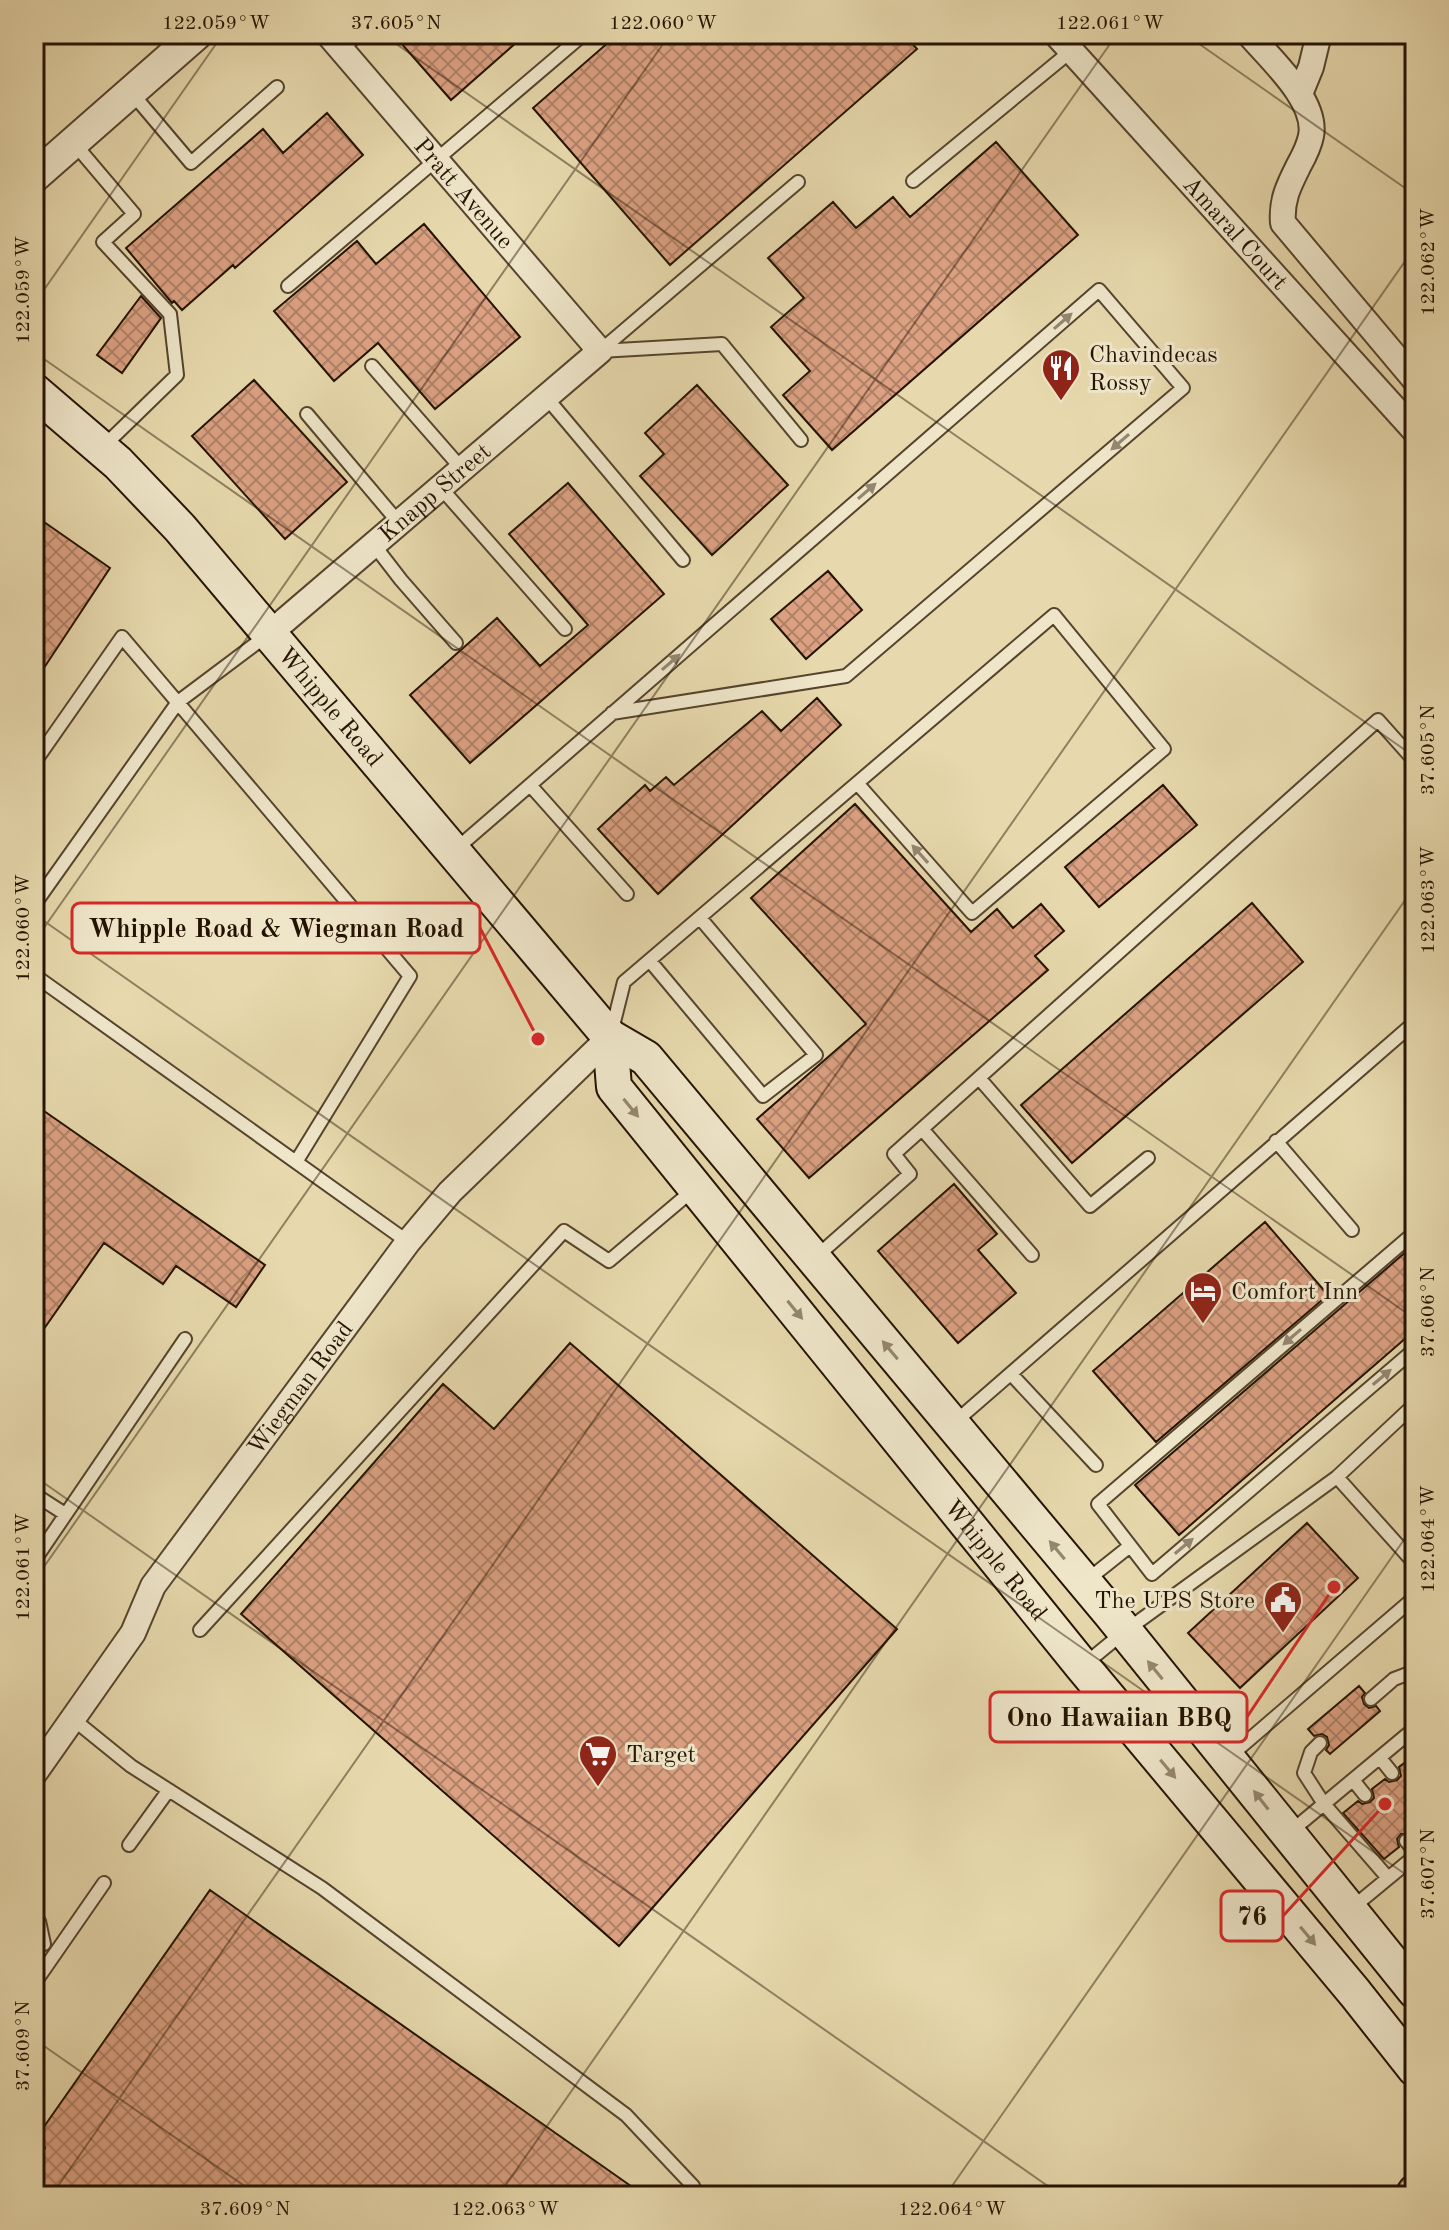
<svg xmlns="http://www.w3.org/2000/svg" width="1449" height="2230" viewBox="0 0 1449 2230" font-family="'Old Standard TT',serif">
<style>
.building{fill:url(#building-cross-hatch);stroke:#241302;stroke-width:2}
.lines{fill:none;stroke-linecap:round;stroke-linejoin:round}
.service-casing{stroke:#55442d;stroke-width:16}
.minor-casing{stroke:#55442d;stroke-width:28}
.tertiary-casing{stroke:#55442d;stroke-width:34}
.secondary-casing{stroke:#241302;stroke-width:38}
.service{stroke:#efe6ca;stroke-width:12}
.minor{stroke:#efe6ca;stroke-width:24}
.tertiary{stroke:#efe6ca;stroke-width:30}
.secondary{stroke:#efe6ca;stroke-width:34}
.oneway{fill:#948770}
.ticks{fill:none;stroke:#241302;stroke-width:2;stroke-opacity:0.45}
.labels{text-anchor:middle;stroke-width:6;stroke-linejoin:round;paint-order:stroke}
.street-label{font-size:24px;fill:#241302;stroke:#efe6ca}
.poi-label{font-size:24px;fill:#241302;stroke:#efe6ca;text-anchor:start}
.leader{fill:none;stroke:#d62828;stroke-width:3}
.callout-dot{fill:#d62828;stroke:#efe6ca;stroke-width:3}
.callout{fill:#efe6ca;stroke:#d62828;stroke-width:3}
.callout-label{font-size:26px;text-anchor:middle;font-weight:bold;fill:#241302}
.neatline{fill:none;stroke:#241302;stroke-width:3}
.ticks-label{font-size:20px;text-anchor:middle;fill:#241302}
</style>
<defs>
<pattern id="building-cross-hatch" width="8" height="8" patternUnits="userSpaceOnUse" patternTransform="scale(2)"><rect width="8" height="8" fill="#dba182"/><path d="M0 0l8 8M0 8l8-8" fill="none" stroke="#b18268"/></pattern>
</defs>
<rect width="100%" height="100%" fill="#e7d9ad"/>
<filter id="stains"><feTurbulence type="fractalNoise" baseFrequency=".0025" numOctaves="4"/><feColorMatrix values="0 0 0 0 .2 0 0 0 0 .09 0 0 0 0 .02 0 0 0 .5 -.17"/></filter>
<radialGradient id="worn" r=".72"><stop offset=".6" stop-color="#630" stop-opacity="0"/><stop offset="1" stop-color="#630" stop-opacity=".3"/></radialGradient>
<!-- building -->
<path class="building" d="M393,34H526L451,100Z
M618,34H904L917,49L670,265L533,108Z
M327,113L363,155L235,268L233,265L182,310L174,301L172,303L126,248L263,129L283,153Z
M996,142L1078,235L832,450L783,395L810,371L771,327L804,298L768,258L833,202L856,228L893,197L910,217Z
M424,224L520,337L435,409L378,343L334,381L274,311L357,241L376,264Z
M141,296L161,318L122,373L97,355Z
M254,380L347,482L285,539L192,436Z
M697,385L788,485L712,555L640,476L664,454L645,433Z
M568,483L664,594L470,763L410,695L497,618L540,666L588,625L509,534Z
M34,515L110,568L34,683Z
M828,571L862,610L806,659L771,619Z
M817,698L841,725L658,894L598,829L645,785L650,791L666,777L674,785L762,711L781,731Z
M1163,785L1197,825L1099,907L1065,867Z
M855,804L971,932L997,909L1013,928L1041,904L1064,931L1035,956L1048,970L809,1178L757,1119L866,1024L751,898Z
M1252,903L1303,962L1072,1163L1021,1105Z
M34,1104L265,1265L236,1307L176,1266L163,1284L104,1243L34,1343Z
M954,1184L997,1234L978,1250L1016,1293L958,1343L878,1251Z
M1265,1222L1328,1295L1156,1442L1093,1371Z
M1415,1244V1330L1179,1535L1135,1485Z
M570,1343L897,1629L619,1946L241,1614L443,1384L494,1429Z
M1307,1523L1358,1578L1240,1688L1188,1633Z
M1359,1686L1365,1693L1362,1697L1364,1704L1369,1708L1376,1706L1380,1711L1330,1754L1326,1750L1329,1745L1327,1737L1322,1734L1314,1736L1308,1729Z
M1415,1755V1834H1401L1397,1839L1399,1847L1384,1859L1343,1813L1358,1801L1362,1804L1370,1802L1374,1798L1372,1789L1385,1779L1389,1782L1397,1780L1401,1776L1399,1767Z
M210,1890L645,2196H34V2165L45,2148L34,2141Z"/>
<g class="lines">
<defs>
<path id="service" d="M341,49L359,34
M131,92L191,163L277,87
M73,142L134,214L103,242L170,314L177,375L104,446
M913,181L1071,51
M288,286L584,34
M600,351L798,182
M600,351L722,344L801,440
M372,366L462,469
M546,397L683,560
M307,414L399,523
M441,488L565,629
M374,545L401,580L456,643
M34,763L122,637L410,976L296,1162
M530,785L627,894
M455,850L530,785L1099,290L1183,388L846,676L612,713
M34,905L178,702L266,636
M650,961L763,1096L816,1055L700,918
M34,975L408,1242
M612,1030L624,982L1054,615L1164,749L972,913L857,783
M979,1078L1090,1206L1148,1158
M922,1129L1032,1255
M1276,1141L1352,1230
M1415,1232L1098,1504L1152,1574L1415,1349
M816,1257L910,1174L894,1154L1378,720L1411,757L1415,754
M1011,1374L1096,1465
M955,1422L1415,1022
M1337,1477L1415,1564
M34,1494L65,1514
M34,1561L185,1339
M1086,1581L1130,1546
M200,1630L564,1231L609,1261L693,1190
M1085,1664L1124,1632L1337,1477L1415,1404
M1371,1699L1394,1679L1415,1671
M73,1719L131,1766L322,1888L626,2115L693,2186L697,2196
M1320,1743L1311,1752L1304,1773L1324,1804L1388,1878
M1229,1757L1415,1597
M1380,1758L1392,1773
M1353,1780L1365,1795
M1289,1833L1415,1728
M1406,1841L1415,1852
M129,1845L168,1791
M1352,1908L1415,1856
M34,1918L39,1921L44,1944
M34,1984L104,1883"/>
<g id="minor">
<path id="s1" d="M1056,34L1415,431"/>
<path d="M1249,34C1270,59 1318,101 1311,136C1309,146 1304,156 1299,165C1289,185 1281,200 1283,223L1415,380"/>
<path d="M1300,94L1311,67L1319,34"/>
<path id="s2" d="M269,634L600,351L328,34"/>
<path id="s3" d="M34,1774L133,1633L153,1586L408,1242L450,1192L610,1037"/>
</g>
<path id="tertiary" d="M34,177L197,34"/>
<g id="secondary">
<path id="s4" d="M34,391L118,463L180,528L610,1037L646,1058L1111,1614L1415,1991"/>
<path id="s5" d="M610,1037L614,1087L1082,1666L1355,1993L1415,2069"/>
<path d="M1413,2196L1415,2192"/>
</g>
</defs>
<!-- service casing -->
<use href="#service" class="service-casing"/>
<!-- minor casing -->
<use href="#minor" class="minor-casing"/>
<!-- tertiary casing -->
<use href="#tertiary" class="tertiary-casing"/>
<!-- secondary casing -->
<use href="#secondary" class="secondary-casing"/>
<!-- service -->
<use href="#service" class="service"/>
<!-- minor -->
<use href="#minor" class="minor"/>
<!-- tertiary -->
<use href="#tertiary" class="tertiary"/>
<!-- secondary -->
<use href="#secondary" class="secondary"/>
</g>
<!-- one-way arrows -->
<defs><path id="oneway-solid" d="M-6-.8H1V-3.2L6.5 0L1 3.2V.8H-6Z" transform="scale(2)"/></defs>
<g class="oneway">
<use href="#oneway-solid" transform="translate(1063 321) rotate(-41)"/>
<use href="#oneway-solid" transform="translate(1120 442) rotate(139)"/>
<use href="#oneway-solid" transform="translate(867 491) rotate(-41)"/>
<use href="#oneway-solid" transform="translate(671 662) rotate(-41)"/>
<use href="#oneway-solid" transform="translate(920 854) rotate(-132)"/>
<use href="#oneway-solid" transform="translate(631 1108) rotate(51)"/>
<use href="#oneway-solid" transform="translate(795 1310) rotate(51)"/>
<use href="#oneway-solid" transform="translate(1292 1337) rotate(139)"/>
<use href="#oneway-solid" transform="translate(890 1350) rotate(-130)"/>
<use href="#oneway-solid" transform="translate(1382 1377) rotate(-40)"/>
<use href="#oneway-solid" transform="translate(1184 1546) rotate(-40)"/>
<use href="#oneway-solid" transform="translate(1057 1550) rotate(-130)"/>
<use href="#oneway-solid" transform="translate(1155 1670) rotate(-129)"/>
<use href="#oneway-solid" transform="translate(1168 1769) rotate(50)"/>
<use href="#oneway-solid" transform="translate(1261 1800) rotate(-128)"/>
<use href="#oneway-solid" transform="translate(1308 1936) rotate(50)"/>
</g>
<!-- ticks -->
<path class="ticks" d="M382,34L1415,757M1185,34L1415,195M34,304L223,34M34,352L1415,1319M34,914L1415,1881M34,942L670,34M34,1476L1062,2196M34,1581L1117,34M34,2039L259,2196M51,2196L1415,247M498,2196L1415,886M945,2196L1415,1524M1392,2196L1415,2163"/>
<!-- icons -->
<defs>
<symbol id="restaurant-pin" viewBox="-11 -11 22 30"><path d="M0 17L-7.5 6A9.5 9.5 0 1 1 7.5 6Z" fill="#8f2418" stroke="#efe6ca"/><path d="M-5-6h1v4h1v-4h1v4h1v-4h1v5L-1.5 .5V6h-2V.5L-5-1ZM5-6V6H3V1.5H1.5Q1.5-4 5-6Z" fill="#fff"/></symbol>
<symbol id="hotel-pin" viewBox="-11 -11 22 30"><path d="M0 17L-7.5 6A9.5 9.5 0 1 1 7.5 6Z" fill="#8f2418" stroke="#efe6ca"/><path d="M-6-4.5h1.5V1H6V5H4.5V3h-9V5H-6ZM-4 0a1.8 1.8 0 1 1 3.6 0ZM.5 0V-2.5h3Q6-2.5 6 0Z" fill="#fff"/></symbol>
<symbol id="civic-pin" viewBox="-11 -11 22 30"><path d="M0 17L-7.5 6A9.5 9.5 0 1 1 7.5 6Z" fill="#8f2418" stroke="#efe6ca"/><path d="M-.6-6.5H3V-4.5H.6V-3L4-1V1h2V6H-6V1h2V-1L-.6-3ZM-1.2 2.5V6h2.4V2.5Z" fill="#fff"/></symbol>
<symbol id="supermarket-pin" viewBox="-11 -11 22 30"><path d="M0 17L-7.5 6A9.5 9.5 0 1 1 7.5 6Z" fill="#8f2418" stroke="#efe6ca"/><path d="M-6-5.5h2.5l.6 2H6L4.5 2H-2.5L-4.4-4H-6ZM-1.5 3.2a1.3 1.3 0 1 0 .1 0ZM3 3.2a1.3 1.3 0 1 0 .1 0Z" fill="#fff"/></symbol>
</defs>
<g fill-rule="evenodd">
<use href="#restaurant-pin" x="1039" y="346" width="44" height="60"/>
<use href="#hotel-pin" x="1181" y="1269" width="44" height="60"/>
<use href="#civic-pin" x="1261" y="1578" width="44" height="60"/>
<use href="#supermarket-pin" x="576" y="1732" width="44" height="60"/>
</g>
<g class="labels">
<!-- street labels -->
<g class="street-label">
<text transform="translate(464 193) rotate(49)" y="8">Pratt Avenue</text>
<text dy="8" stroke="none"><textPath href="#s1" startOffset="268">Amaral Court</textPath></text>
<text dy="8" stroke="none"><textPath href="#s2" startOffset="218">Knapp Street</textPath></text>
<text dy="8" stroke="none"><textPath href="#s4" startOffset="434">Whipple Road</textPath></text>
<text dy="8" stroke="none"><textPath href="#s3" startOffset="470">Wiegman Road</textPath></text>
<text dy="8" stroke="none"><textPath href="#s5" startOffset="658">Whipple Road</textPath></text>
</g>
<!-- poi labels -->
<g class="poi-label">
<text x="1089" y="362">Chavindecas<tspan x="1089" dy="28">Rossy</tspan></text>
<text x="1231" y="1299">Comfort Inn</text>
<text x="1255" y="1608" text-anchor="end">The UPS Store</text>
<text x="626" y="1762">Target</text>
</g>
</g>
<!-- callouts -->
<path class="leader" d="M538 1039L480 928M1334 1587L1247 1717M1385 1804L1283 1916"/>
<g class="callout-dot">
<circle cx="538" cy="1039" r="8"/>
<circle cx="1334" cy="1587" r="8"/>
<circle cx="1385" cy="1804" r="8"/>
</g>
<g class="callout">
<rect x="72" y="903" width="408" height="50" rx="8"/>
<rect x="990" y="1692" width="257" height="50" rx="8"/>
<rect x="1221" y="1891" width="62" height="50" rx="8"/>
</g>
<g class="callout-label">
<text x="276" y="937">Whipple Road &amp; Wiegman Road</text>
<text x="1119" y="1726">Ono Hawaiian BBQ</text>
<text x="1252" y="1925">76</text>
</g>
<!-- margin -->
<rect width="1449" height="2230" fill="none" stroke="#e7d9ad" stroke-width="88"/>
<rect x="44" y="44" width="1361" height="2142" class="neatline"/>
<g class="ticks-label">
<text x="216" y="29">122.059°W</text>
<text x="396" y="29">37.605°N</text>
<text x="663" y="29">122.060°W</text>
<text x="1110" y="29">122.061°W</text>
<text transform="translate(1427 262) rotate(-90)" y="7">122.062°W</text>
<text transform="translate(22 290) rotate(-90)" y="7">122.059°W</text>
<text transform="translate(1427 750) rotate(-90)" y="7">37.605°N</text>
<text transform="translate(1427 900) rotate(-90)" y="7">122.063°W</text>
<text transform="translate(22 928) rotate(-90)" y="7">122.060°W</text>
<text transform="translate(1427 1312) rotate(-90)" y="7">37.606°N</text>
<text transform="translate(1427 1539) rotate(-90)" y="7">122.064°W</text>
<text transform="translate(22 1567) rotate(-90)" y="7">122.061°W</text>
<text transform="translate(1427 1874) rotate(-90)" y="7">37.607°N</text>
<text transform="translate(22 2046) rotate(-90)" y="7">37.609°N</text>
<text x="245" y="2215">37.609°N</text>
<text x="505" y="2215">122.063°W</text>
<text x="952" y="2215">122.064°W</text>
</g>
<rect width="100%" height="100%" filter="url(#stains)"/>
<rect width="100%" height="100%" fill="url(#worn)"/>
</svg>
